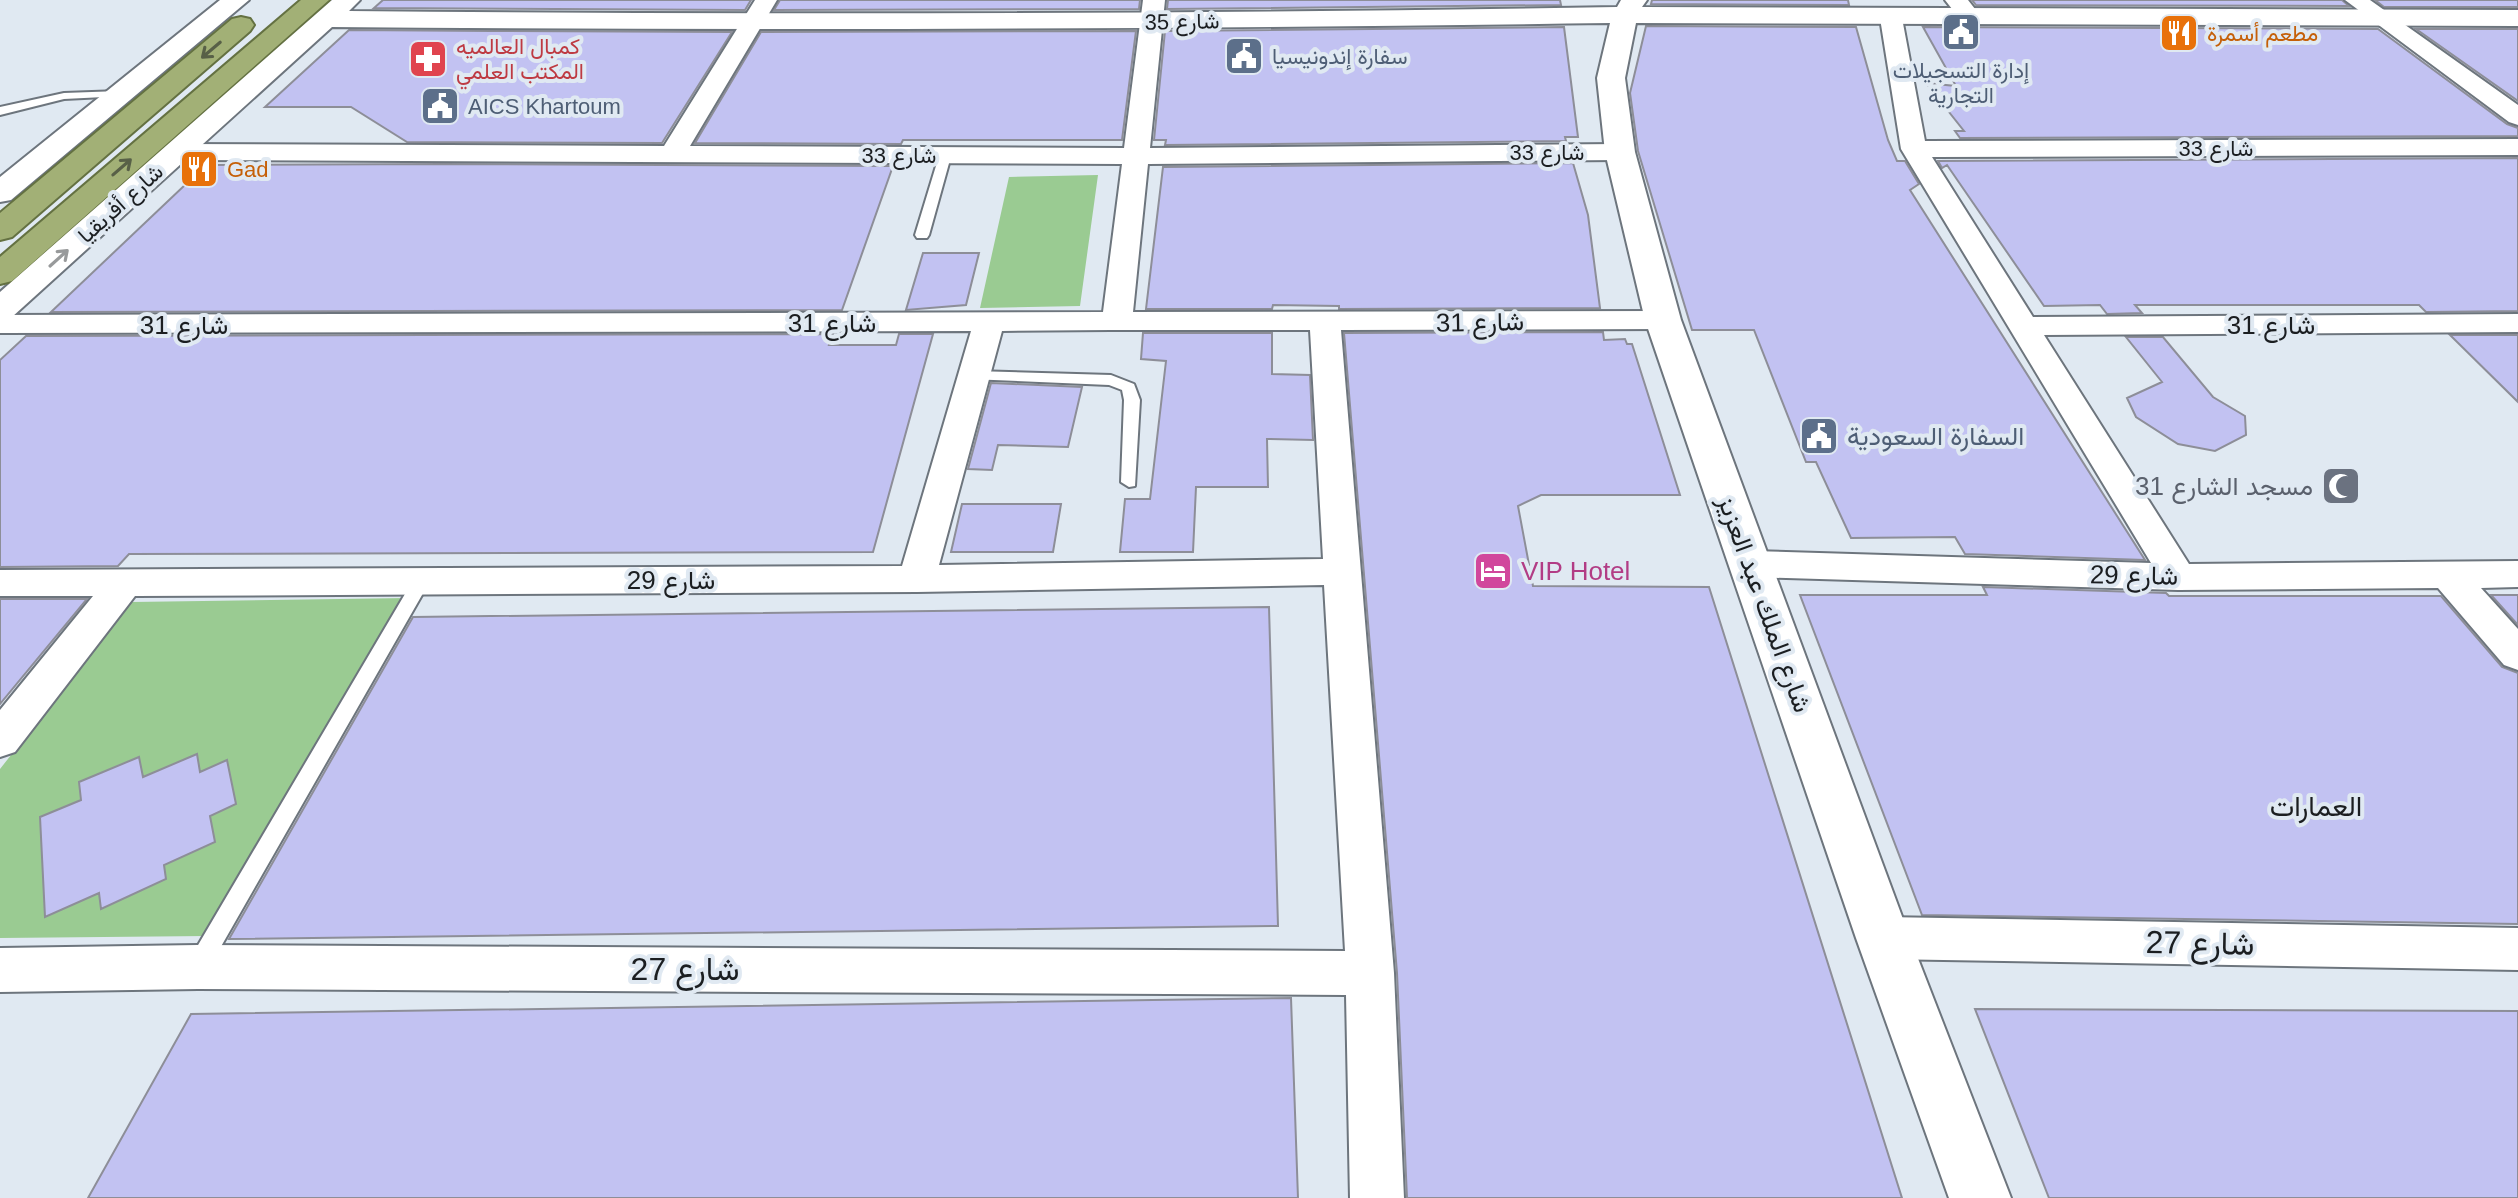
<svg xmlns="http://www.w3.org/2000/svg" width="2518" height="1198" viewBox="0 0 2518 1198" font-family="Arial,Vazirmatn,sans-serif">
<style>
.green{fill:#9acb92}
.building{fill:#c2c2f2;stroke:#8d8e98;stroke-width:2}
.lines{fill:none;stroke-linecap:round;stroke-linejoin:round}
.service-casing{stroke:#6d757d;stroke-width:4}
.minor-casing{stroke:#6d757d;stroke-width:4}
.tertiary-casing{stroke:#6d757d;stroke-width:4}
.trunk-casing{stroke:#647142;stroke-width:4}
.service{fill:#fff;fill-rule:evenodd}
.minor{fill:#fff;fill-rule:evenodd}
.tertiary{fill:#fff;fill-rule:evenodd}
.trunk{fill:#a2b076;fill-rule:evenodd}
.oneway{stroke:#586047}
.oneway2{stroke:#989a9b}
.labels{text-anchor:middle;stroke-width:8;stroke-linejoin:round;paint-order:stroke}
.far-street-label{font-size:22px;fill:#1b1e21;stroke:#e0e9f2}
.far-food-label{font-size:22px;fill:#c56008;stroke:#e0e9f2;text-anchor:start}
.far-health-label{font-size:22px;fill:#be3a42;stroke:#e0e9f2;text-anchor:start}
.far-service-label{font-size:22px;fill:#4e5e75;stroke:#e0e9f2;text-anchor:start}
.street-label{font-size:26px;fill:#1b1e21;stroke:#e0e9f2}
.service-label{font-size:26px;fill:#4e5e75;stroke:#e0e9f2;text-anchor:start}
.worship-label{font-size:26px;fill:#5b616d;stroke:#e0e9f2;text-anchor:end}
.hotel-label{font-size:26px;fill:#b23c85;stroke:#e0e9f2;text-anchor:start}
.neighbourhood-label{font-size:28px;fill:#1b1e21;stroke:#e0e9f2}
.near-street-label{font-size:32px;fill:#1b1e21;stroke:#e0e9f2}
</style>
<rect width="100%" height="100%" fill="#e0e9f2"/>
<!-- green -->
<path class="green" d="M1098,175L1080,306L980,308L1009,177Z
M408,598L207,936L0,938V769L132,602Z"/>
<!-- building -->
<path class="building" d="M383,0H751L745,10L374,8Z
M780,0H1140L1139,9L774,10Z
M1168,0H1560L1561,5L1167,9Z
M1652,0H1848L1849,5L1651,4Z
M1972,0H2342L2349,6L1976,5Z
M2375,0H2518V7H2384Z
M1646,26L1856,27L1888,140L1897,161H1905L1919,184L1910,190L2145,560L1965,554L1955,537L1851,538L1816,462H1806L1754,330H1692L1638,151L1630,93Z
M1564,27L1578,137H1565L1566,141L1165,145L1166,140H1154L1165,31Z
M1923,27L2378,29L2507,124L2518,128V136L1960,138L1955,131H1964L1926,83L1956,86Z
M2416,29H2518V101Z
M349,30L492,31L732,32L662,143L407,142L351,107H265Z
M1136,31L1122,140H903L901,144L695,143L761,32Z
M2518,158V311L2426,312L2419,305H2135L2142,313L2107,314L2100,305L2044,306L1947,165L1942,168L1938,161Z
M1573,163L1588,215L1600,308L1339,309V306L1273,305L1272,309H1146L1163,167Z
M442,164L893,166L842,310L51,312L206,165Z
M923,253H979L966,305L906,310Z
M1603,332L1604,340L1625,339L1627,344H1632L1680,495H1541L1518,506L1533,586L1709,587L1902,1198H1407L1397,973L1344,333Z
M1143,333H1272V374L1310,375L1313,440L1267,439L1268,487H1196L1193,552H1120L1125,499H1150L1166,361L1141,359Z
M833,334L829,345H896L899,334H933L873,552L129,554L118,566L0,567V360L26,336Z
M2450,335H2518V402Z
M2126,337H2163L2213,397L2245,416L2246,435L2215,451L2178,444L2136,417L2127,398L2162,382Z
M991,383L1082,387L1068,447L998,445L992,470L968,469Z
M962,504H1061L1053,552H951Z
M1983,587L2166,593L2169,596H2441L2502,667L2518,673V924L1922,915L1800,595H1987Z
M2491,595H2518V625Z
M0,599H87L0,704Z
M1269,607L1278,926L229,939L413,617Z
M197,754L200,772L227,760L236,804L210,816L215,842L164,865L166,879L101,909L99,893L45,917L40,817L81,800L79,782L139,757L143,777Z
M1291,998L1298,1198H88L191,1014Z
M1975,1009L2518,1011V1198H2049Z"/>
<g class="lines">
<defs>
<path id="service" d="M120,91L124,92V96L64,99L0,115V107L64,93Z
M945,152L951,156L929,235L927,238H917L915,235L939,156Z
M974,371L1111,375L1134,384L1140,400L1135,486L1129,487L1121,482L1124,400L1122,390L1109,385L969,379L966,376Z
M421,575L430,581L207,971L199,974L191,971L188,964L191,957L415,577Z"/>
<path id="minor" d="M755,0H777L690,146L1124,148L1143,0H1165L1150,148L1620,144L1629,146L1633,152L1629,158L1620,160L1148,164L1133,312L1663,311L1674,314L1678,320L1674,326L1663,329L1341,330L1394,973L1404,1198H1350L1346,995L198,989L0,992V948L198,945L1345,951L1324,585L917,592L135,596L15,752L0,757V710L93,596H0V570L902,566L971,331L0,333V315L1103,312L1122,164L178,160L169,158L165,152L169,146L178,144L664,146ZM1110,330H1310L1323,559L939,565L1002,331Z
M1945,0H1968L1982,18L1971,25L1963,23Z
M2345,0H2370L2518,105V125L2509,122Z
M1891,11L1902,18L1925,141L2518,139V155L1932,157L2033,317L2518,314V332L2044,335L2189,564L2518,561V587L2481,588L2518,629V670L2504,665L2438,588L2178,590L1751,577L1738,573L1732,564L1738,555L1751,551L2151,563L1901,149L1880,18Z
M1883,917L2518,928V970L1883,959L1866,953L1859,938L1866,923Z"/>
<path id="tertiary" d="M220,0H249L11,200L0,202V177Z
M332,0H360L349,11C772,15 1194,14 1617,7L1621,0H1647L1642,7L2518,10V26L1636,23L1625,78L1635,152L1681,320L1910,938L2011,1198H1949L1856,938L1645,320L1605,152L1597,78L1610,23C1184,29 758,31 332,27L12,317L0,321V292Z"/>
<path id="trunk" d="M301,0H329L12,281L0,284V257Z
M241,17L250,19L254,25L250,31L12,237L0,240V213L232,19Z"/>
</defs>
<!-- service casing -->
<use href="#service" class="service-casing"/>
<!-- minor casing -->
<use href="#minor" class="minor-casing"/>
<!-- tertiary casing -->
<use href="#tertiary" class="tertiary-casing"/>
<!-- trunk casing -->
<use href="#trunk" class="trunk-casing"/>
<!-- service -->
<use href="#service" class="service"/>
<!-- minor -->
<use href="#minor" class="minor"/>
<!-- tertiary -->
<use href="#tertiary" class="tertiary"/>
<!-- trunk -->
<use href="#trunk" class="trunk"/>
</g>
<!-- one-way arrows -->
<defs><path id="oneway-shaft" d="M-6 0H5M1.5-3L5.5 0L1.5 3" fill="none" stroke-width="1.6" stroke-linecap="round" stroke-linejoin="round" transform="scale(2)"/></defs>
<g class="oneway">
<use href="#oneway-shaft" transform="translate(211 50) rotate(140)"/>
<use href="#oneway-shaft" transform="translate(122 167) rotate(-41)"/>
</g>
<use class="oneway2" href="#oneway-shaft" transform="translate(59 258) rotate(-42)"/>
<!-- icons -->
<defs>
<symbol id="civic-square" viewBox="-11 -11 22 22"><rect x="-9" y="-9" width="18" height="18" rx="4" fill="#5c6f8a" stroke="#e0e9f2"/><path d="M-.6-6.5H3V-4.5H.6V-3L4-1V1h2V6H-6V1h2V-1L-.6-3ZM-1.2 2.5V6h2.4V2.5Z" fill="#fff"/></symbol>
<symbol id="restaurant-square" viewBox="-11 -11 22 22"><rect x="-9" y="-9" width="18" height="18" rx="4" fill="#e8710a" stroke="#e0e9f2"/><path d="M-5-6h1v4h1v-4h1v4h1v-4h1v5L-1.5 .5V6h-2V.5L-5-1ZM5-6V6H3V1.5H1.5Q1.5-4 5-6Z" fill="#fff"/></symbol>
<symbol id="pharmacy-square" viewBox="-11 -11 22 22"><rect x="-9" y="-9" width="18" height="18" rx="4" fill="#e0444e" stroke="#e0e9f2"/><path d="M-2-6h4v4h4v4h-4v4h-4v-4h-4v-4h4Z" fill="#fff"/></symbol>
<symbol id="mosque-square" viewBox="-11 -11 22 22"><rect x="-9" y="-9" width="18" height="18" rx="4" fill="#6b7280" stroke="#e0e9f2"/><path d="M3.5-4.9A6 6 0 1 0 3.5 4.9A5 5 0 1 1 3.5-4.9Z" fill="#fff"/></symbol>
<symbol id="hotel-square" viewBox="-11 -11 22 22"><rect x="-9" y="-9" width="18" height="18" rx="4" fill="#d1479c" stroke="#e0e9f2"/><path d="M-6-4.5h1.5V1H6V5H4.5V3h-9V5H-6ZM-4 0a1.8 1.8 0 1 1 3.6 0ZM.5 0V-2.5h3Q6-2.5 6 0Z" fill="#fff"/></symbol>
</defs>
<g fill-rule="evenodd">
<use href="#civic-square" x="1939" y="10" width="44" height="44"/>
<use href="#restaurant-square" x="2157" y="11" width="44" height="44"/>
<use href="#civic-square" x="1222" y="34" width="44" height="44"/>
<use href="#pharmacy-square" x="406" y="37" width="44" height="44"/>
<use href="#civic-square" x="418" y="84" width="44" height="44"/>
<use href="#restaurant-square" x="177" y="147" width="44" height="44"/>
<use href="#civic-square" x="1797" y="414" width="44" height="44"/>
<use href="#mosque-square" x="2319" y="464" width="44" height="44"/>
<use href="#hotel-square" x="1471" y="549" width="44" height="44"/>
</g>
<g class="labels">
<!-- far-street labels -->
<g class="far-street-label">
<text transform="translate(1182 21) rotate(-1)" y="8">شارع 35</text>
<text x="2216" y="156">شارع 33</text>
<text x="1547" y="160">شارع 33</text>
<text x="899" y="163">شارع 33</text>
<text transform="translate(120 203) rotate(-42)" y="8">شارع أفريقيا</text>
</g>
<!-- far-food labels -->
<g class="far-food-label">
<text x="2207" y="41">مطعم أسمرة</text>
<text x="227" y="177">Gad</text>
</g>
<!-- far-health labels -->
<g class="far-health-label">
<text x="456" y="54">كمبال العالميه<tspan x="456" dy="25">المكتب العلمي</tspan></text>
</g>
<!-- far-service labels -->
<g class="far-service-label">
<text x="1272" y="64">سفارة إندونيسيا</text>
<text x="1961" y="78" text-anchor="middle">إدارة التسجيلات<tspan x="1961" dy="25">التجارية</tspan></text>
<text x="468" y="114">AICS Khartoum</text>
</g>
<!-- street labels -->
<g class="street-label">
<text transform="translate(1480 322) rotate(-1)" y="9">شارع 31</text>
<text x="832" y="332">شارع 31</text>
<text x="184" y="334">شارع 31</text>
<text x="2271" y="334">شارع 31</text>
<text transform="translate(2134 575) rotate(1)" y="9">شارع 29</text>
<text x="671" y="589">شارع 29</text>
<text transform="translate(1765 604) rotate(70)" y="9">شارع الملك عبد العزيز</text>
</g>
<!-- service labels -->
<g class="service-label">
<text x="1847" y="445">السفارة السعودية</text>
</g>
<!-- worship labels -->
<g class="worship-label">
<text x="2313" y="495">مسجد الشارع 31</text>
</g>
<!-- hotel labels -->
<g class="hotel-label">
<text x="1521" y="580">VIP Hotel</text>
</g>
<!-- neighbourhood labels -->
<g class="neighbourhood-label">
<text x="2316" y="816">العمارات</text>
</g>
<!-- near-street labels -->
<g class="near-street-label">
<text transform="translate(2200 943) rotate(1)" y="11">شارع 27</text>
<text x="685" y="980">شارع 27</text>
</g>
</g>
</svg>
